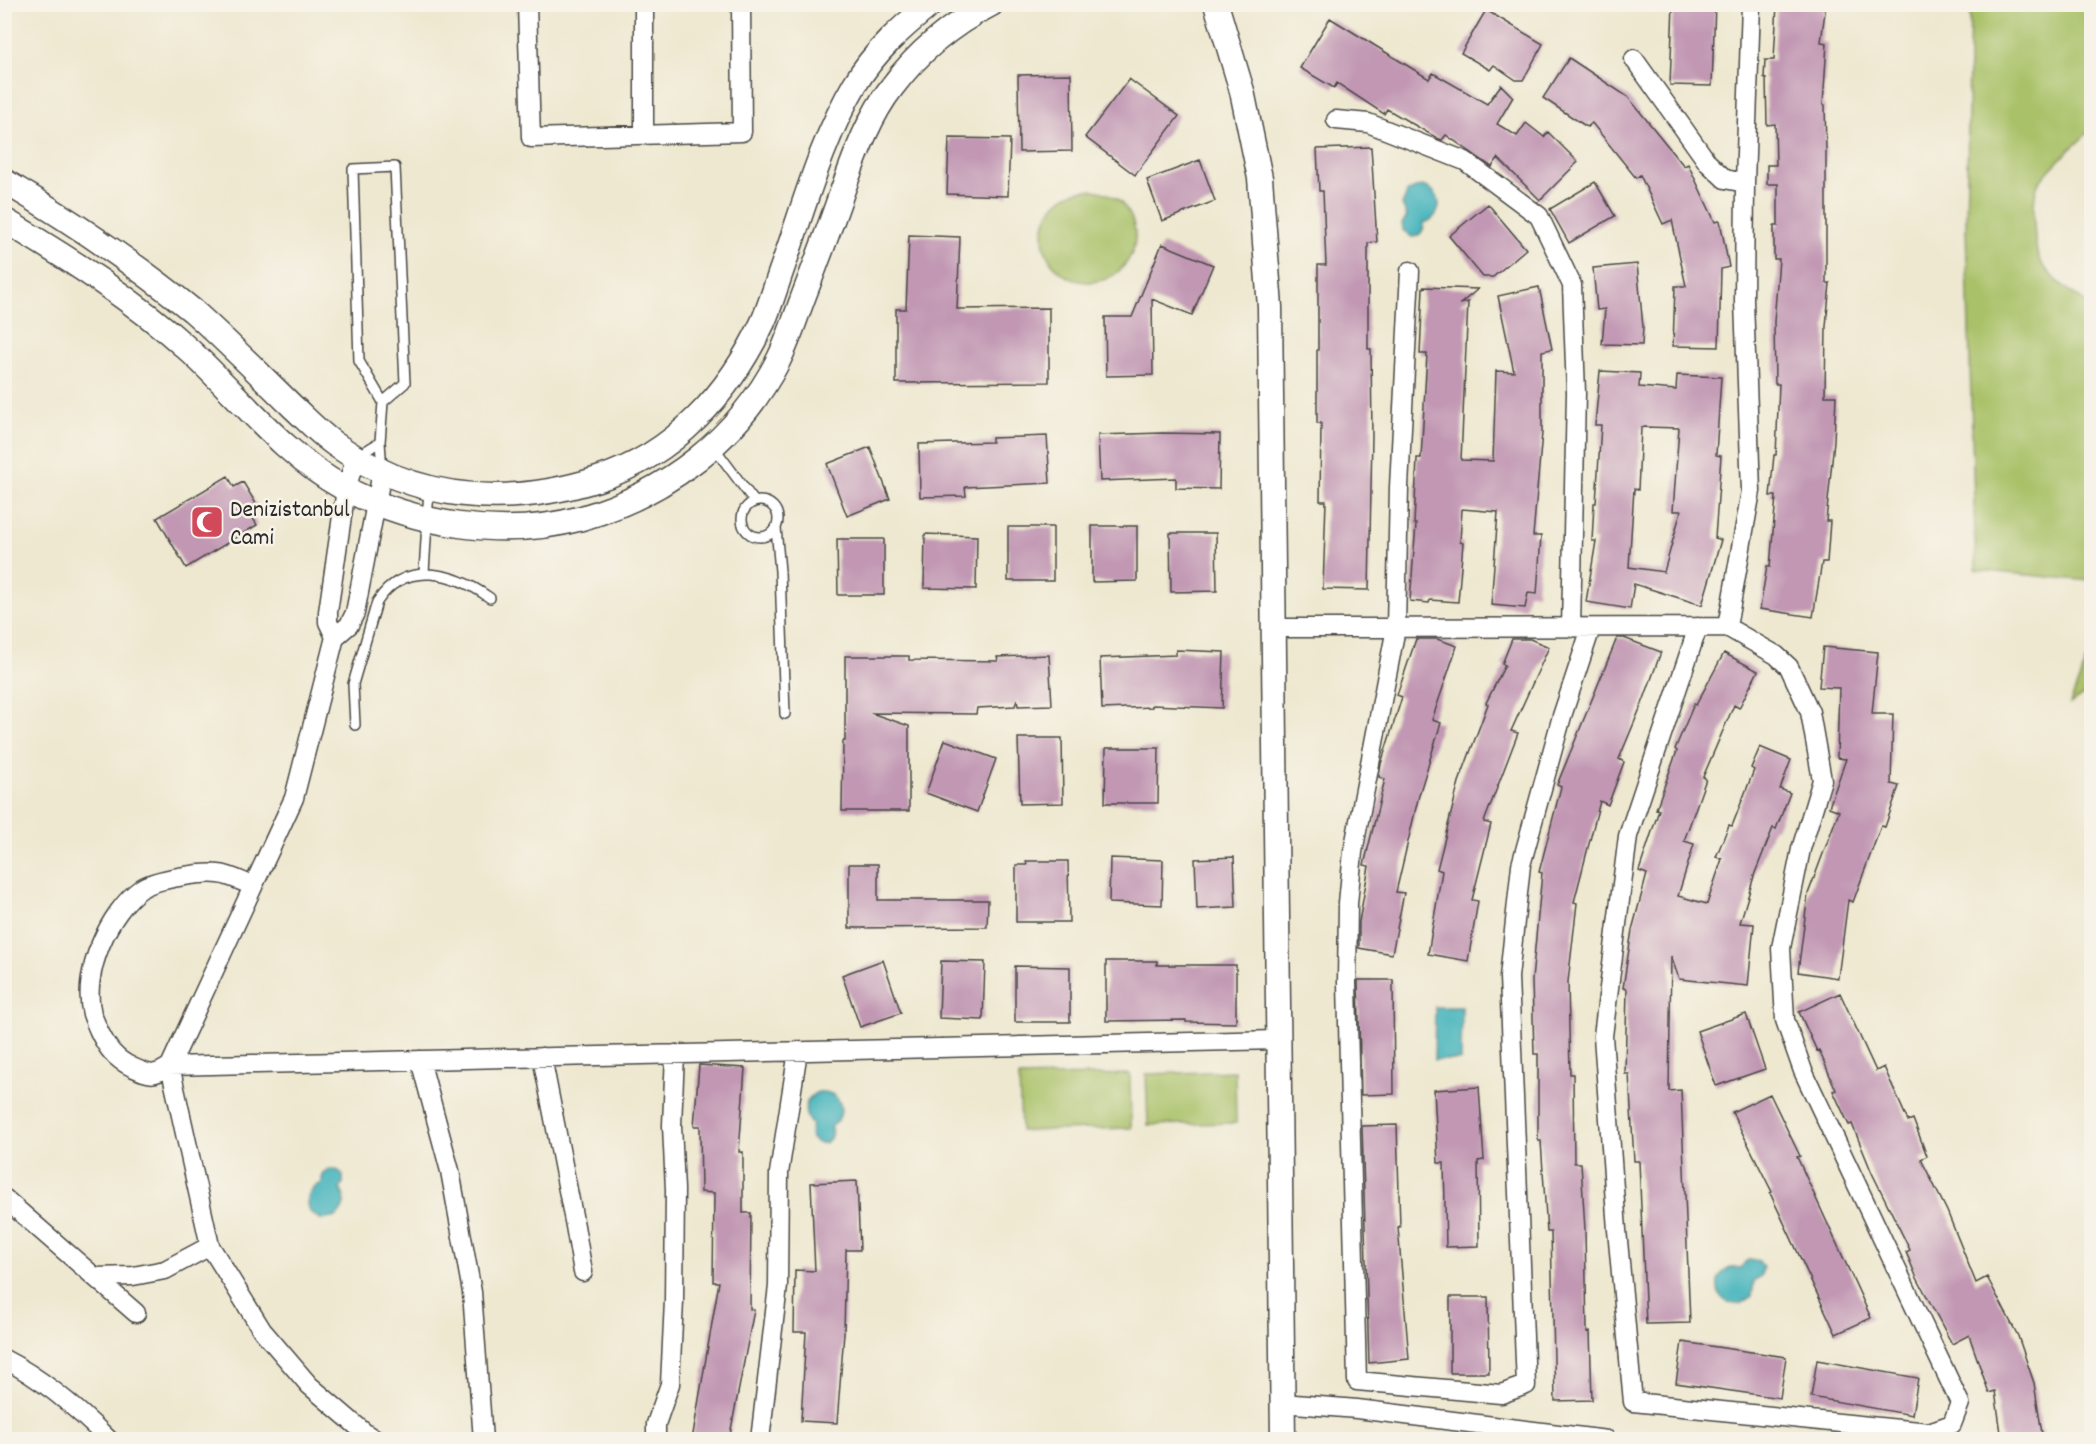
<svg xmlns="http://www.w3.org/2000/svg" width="2096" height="1444" viewBox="0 0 2096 1444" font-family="Dekko,sans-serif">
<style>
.green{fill:#a9c167;stroke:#6a7649;stroke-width:1.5}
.water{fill:#43b3bc;stroke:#376f74;stroke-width:1.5}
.building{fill:#c197b3;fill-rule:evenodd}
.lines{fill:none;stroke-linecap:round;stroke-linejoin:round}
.lane-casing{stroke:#484744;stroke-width:12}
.street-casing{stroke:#484744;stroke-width:21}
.secondary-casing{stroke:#484744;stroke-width:27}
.lane{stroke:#fff;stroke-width:9}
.street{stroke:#fff;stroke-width:18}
.secondary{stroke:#fff;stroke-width:24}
.labels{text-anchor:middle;stroke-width:5;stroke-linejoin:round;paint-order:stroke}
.poi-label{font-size:24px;fill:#2b2b2b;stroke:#f7f3e8;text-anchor:start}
</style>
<rect width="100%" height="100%" fill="#f7f3e8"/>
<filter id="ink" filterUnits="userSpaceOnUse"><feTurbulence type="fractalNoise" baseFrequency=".0167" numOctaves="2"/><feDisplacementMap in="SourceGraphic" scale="12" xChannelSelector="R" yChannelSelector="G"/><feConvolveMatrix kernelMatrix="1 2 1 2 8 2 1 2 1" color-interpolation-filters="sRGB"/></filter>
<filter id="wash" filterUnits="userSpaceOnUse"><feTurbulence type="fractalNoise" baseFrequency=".008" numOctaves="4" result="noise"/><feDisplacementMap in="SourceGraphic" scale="24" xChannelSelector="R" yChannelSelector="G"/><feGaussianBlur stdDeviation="1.35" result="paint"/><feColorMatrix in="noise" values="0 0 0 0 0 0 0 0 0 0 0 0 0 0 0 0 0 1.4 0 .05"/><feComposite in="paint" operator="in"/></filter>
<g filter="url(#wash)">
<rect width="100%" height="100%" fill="#eee8d0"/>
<!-- green -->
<path class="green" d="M1970,5H2091V130C2074,146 2053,163 2039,183C2031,195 2033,253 2042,264C2054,281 2074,295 2091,306V581L1976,570L1966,228Z
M1043 236a46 46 0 1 1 92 0a46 46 0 1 1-92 0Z
M2091,648V689L2070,704Z
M1235,1071L1236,1123L1148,1125L1146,1074Z
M1130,1074L1131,1128L1021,1131L1019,1077Z"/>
<!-- water -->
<path class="water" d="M1421,186C1444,190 1445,216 1424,223C1424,232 1420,236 1412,237L1403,230L1402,224L1407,216L1402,205L1408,191Z
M1435,1007H1462L1461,1060H1434Z
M818,1092C841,1089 849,1115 831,1127C836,1151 803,1147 812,1125C801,1113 804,1098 818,1092Z
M330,1169L339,1171L343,1175V1184L340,1189C347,1199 345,1209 336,1217L322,1220L310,1212C305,1199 309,1189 322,1183C321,1177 324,1172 330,1169Z
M1750,1259L1759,1261L1763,1268L1761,1276L1754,1281L1752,1296L1740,1304C1709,1306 1711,1263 1741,1268L1745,1262Z"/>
<g id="blocks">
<!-- building -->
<path class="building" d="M1673,4H1715L1712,86L1670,85Z
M1777,4H1826L1821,42L1827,43L1823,105H1825L1826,151V283H1830L1826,326L1825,396H1836L1834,441L1826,521H1830L1827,562H1822L1813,617L1760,609L1767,566L1770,567L1776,496H1770L1774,455H1776L1779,384H1775L1774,322L1779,259H1774V226H1778V184H1767V165H1776L1775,124L1767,125L1766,79L1764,78L1765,60H1774Z
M1486,10L1543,44L1523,80H1516L1494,65L1490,70L1461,53Z
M1330,18L1429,79L1433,73L1487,104L1501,85L1513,97L1497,124L1517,136L1526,123L1544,137L1548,132L1578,162L1540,200L1498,158L1492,167L1446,135L1442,140L1437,138L1387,109L1384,114L1337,83L1334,88L1300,68Z
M1569,58L1628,97L1684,166L1688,164L1715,222L1720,221L1729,267L1721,269L1719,347L1673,346L1675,286H1686L1672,220L1663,224L1640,175L1636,178L1592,123L1587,127L1543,98Z
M1071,74L1072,151L1019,152L1018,75Z
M1129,79L1179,116L1135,175L1085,137Z
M949,138L1010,139L1008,196L947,194Z
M1371,147L1377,242L1368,243V349H1371L1372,436L1369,590L1323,589L1326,501H1320L1321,423H1317V350H1318V265H1326L1323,191H1319L1317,149Z
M1200,160L1215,201L1162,221L1147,180Z
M1595,182L1615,216L1569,243L1550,209Z
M1488,204L1526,249L1493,277H1483L1449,236Z
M909,235L960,237L957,309L1049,308V382L896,383V309H906Z
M1162,244L1213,265L1192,315L1152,299L1153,375L1106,376L1105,317H1132Z
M1637,264L1643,327L1642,345L1602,344L1605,309L1597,310L1593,268Z
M1423,287L1478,289L1460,304L1468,302L1461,460L1493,461L1496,371L1514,372L1498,296L1539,287L1552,349L1542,351V433L1533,536H1541L1537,594L1528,593L1525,608L1491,605L1498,512L1462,509L1460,542L1463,543L1458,602L1430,600L1429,603L1410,601L1416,524H1414L1417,458H1421L1427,354H1420Z
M1600,371L1640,373L1639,387L1676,390L1677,375L1721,377L1716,455L1721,456L1715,538L1721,540L1702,605L1634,584L1630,609L1586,602L1596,541H1592L1594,503H1596L1601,425H1595ZM1645,427L1679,428L1673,511H1681L1664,572L1629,567L1634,489L1638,490L1641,428Z
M1162,433L1220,434L1219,489L1176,488V478L1100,481L1098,435Z
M1047,436L1050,483L965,487L966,496L920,497L919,444L992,442V438Z
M870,447L890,499L847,516L827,464Z
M228,476L234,487L243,482L258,507L250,513L257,525L186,568L157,518Z
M1092,526H1137V581L1092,582Z
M1008,527H1053V581H1008Z
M1170,533H1216L1217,591L1171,592Z
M925,534L977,536L976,589L924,588Z
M837,539H884V595H838Z
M1617,638H1624L1661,652L1644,699L1619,759L1624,762L1608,805L1600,801L1574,902L1577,903L1568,982L1570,1074H1573L1574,1163H1581L1585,1230L1587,1332L1590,1331L1592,1400L1555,1401L1551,1232H1547L1541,1141H1538V1054H1534L1532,980L1542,873L1539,872L1561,787L1557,785Z
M1416,639H1437L1457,646L1432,720L1441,723L1419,795L1396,892L1404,893L1392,954L1359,948V922L1369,866L1364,865L1385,779L1379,777L1381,764L1402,697L1397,695Z
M1512,639H1530L1549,647L1511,731L1518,733L1484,822L1491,824L1472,900L1478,901L1468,961L1428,954L1442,871L1437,869L1459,782L1488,704L1486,703L1505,665L1502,664Z
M1823,647L1878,652L1872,714H1893L1891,784L1899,786L1885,827L1881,826L1853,902L1848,900L1838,978L1798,972L1808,894L1839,811L1829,807L1846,759L1837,758L1839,688L1819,687Z
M1176,650L1224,652L1222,708L1152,705V707L1102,709L1100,658L1176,655Z
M1724,653L1758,671L1739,708L1734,705L1703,777L1706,779L1684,841L1694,844L1678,896L1707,904L1722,859L1716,857L1729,825L1732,826L1754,770L1751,768L1760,747L1791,760L1780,789L1790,793L1776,829L1773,828L1755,873L1740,923L1754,924L1748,986L1679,979L1671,956L1669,1091L1681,1090L1690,1323L1646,1324L1639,1161H1634L1629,1074H1625L1627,989L1623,988L1632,930L1647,874L1639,871L1659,810L1656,809L1677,751L1675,749L1694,704L1696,705Z
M1049,655L1052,705L1018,706L1017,699L1015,706L977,708L976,714L871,713L909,726V811H842L843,741H845V656H909V660L998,661L997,657Z
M1018,738H1062L1063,803L1020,804Z
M945,740L996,759L977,812L926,793Z
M1106,748H1159L1158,803H1105Z
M1234,857L1236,907L1197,909L1195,859Z
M1110,858L1163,860L1162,905L1109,903Z
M1026,861H1068L1069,922H1016V865H1027Z
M849,864H878V900H988L987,927L849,928Z
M883,960L901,1013L860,1027L842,975Z
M941,961L985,962L983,1020L939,1018Z
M1106,961H1157V965H1236V1023L1186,1022V1020L1106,1021Z
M1015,966L1070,967V1022H1015Z
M1358,980H1393L1394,1094L1361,1095Z
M1840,993L1876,1071L1884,1067L1908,1121L1913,1119L1927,1156L1921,1159L1947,1211L1976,1283L1987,1277L2018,1336L2034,1383L2043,1440H2002L1995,1391L1989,1393L1969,1335L1952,1344L1916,1276L1906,1252L1910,1250L1872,1173L1852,1124L1849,1125L1833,1091L1836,1090L1819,1050L1817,1051L1799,1012Z
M1746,1014L1765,1069L1716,1086L1697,1031Z
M699,1065L745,1068L739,1152H743V1213H751L750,1309L754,1310L729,1440H692L719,1282H713L714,1193L701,1192L700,1126H694Z
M1479,1087L1484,1160L1478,1161L1479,1246L1446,1247L1444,1163H1438L1434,1090Z
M1770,1094L1800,1156L1797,1157L1871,1318L1836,1334L1770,1193L1772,1192L1732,1112Z
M1397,1125L1400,1227H1398L1409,1359L1369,1363L1362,1126Z
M857,1181L860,1250H846L844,1333L837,1423L801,1421L806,1332H794L795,1270L815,1271L811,1183Z
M1450,1297H1488L1489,1373H1450Z
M1682,1342L1786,1357L1780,1398L1676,1383Z
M1817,1360L1918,1378L1912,1415L1811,1397Z"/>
</g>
</g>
<g filter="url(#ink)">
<use href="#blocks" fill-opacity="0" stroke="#484744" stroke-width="1.5"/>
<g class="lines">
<defs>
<path id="lane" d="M380,442L382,470
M713,446L754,501
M359,455L380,442L383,402L405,383L395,167L353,169L359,361L383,402
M742 519a18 18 0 1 1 36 0a18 18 0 1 1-36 0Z
M776,528L780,571L785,714
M424,573L429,489
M355,725L353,684L377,602C405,559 454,572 490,598"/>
<path id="street" d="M527,4L531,138L742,132L741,4
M644,4V135
M1634,59L1708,163L1725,179L1745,183
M1336,120L1368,123L1465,161L1539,216L1572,285L1576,393L1571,628
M1410,271L1399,487L1396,628L1353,852L1348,903L1347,983L1357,1381L1501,1394L1526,1385L1509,977L1521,865L1562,716L1591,628
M1727,627L1751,491L1744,301L1745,183L1751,4
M1273,628L1727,627L1776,655L1789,667L1810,712L1822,780L1801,849L1781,948L1785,1020L1803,1071L1960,1403L1952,1424L1929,1432L1633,1402L1617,1230L1603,1036L1628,836L1698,627
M335,637L328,622V612L346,489L356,457
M253,886C242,882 230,875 219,874C202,872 156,879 142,888C109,911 81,974 92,1014C94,1020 97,1026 99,1031C107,1048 115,1059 132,1067C150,1075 153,1077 170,1066L1278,1040
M542,1057L575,1226L583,1272
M420,1060L450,1171L472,1292L483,1440
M4,1198L136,1313
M95,1277L133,1276L165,1270L210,1246
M4,1359C43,1379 78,1409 109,1440
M1282,1403L1357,1409L1607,1440
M376,1440L365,1433L309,1385L262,1330L210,1246L170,1066L294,798L335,637L349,625L355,613L382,472
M656,1440V1424L670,1384L674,1301L675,1190L672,1125L675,1054
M760,1440L778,1286L779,1173L798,1051"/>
<path id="secondary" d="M1216,4L1242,91L1260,178L1270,307L1283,1440
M4,181C70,220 134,263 193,311C227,341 259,374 292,406C306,419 320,434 336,445C416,501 506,508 598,479C674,455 730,393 763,322C771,304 776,285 783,266C804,206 822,140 855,84C874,52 902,27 931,4
M4,220C68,258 134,300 189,350C237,394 285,456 342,487C414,525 503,540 582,518C666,494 739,438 779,359C789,339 796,316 804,295C817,261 830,227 842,192C855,157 868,118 892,87C918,52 952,24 991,4"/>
</defs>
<!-- lane casing -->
<use href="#lane" class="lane-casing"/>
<!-- street casing -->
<use href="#street" class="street-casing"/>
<!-- secondary casing -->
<use href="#secondary" class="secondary-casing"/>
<!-- lane -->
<use href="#lane" class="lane"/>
<!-- street -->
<use href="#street" class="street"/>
<!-- secondary -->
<use href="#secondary" class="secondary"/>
</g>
</g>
<!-- icons -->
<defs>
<symbol id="mosque-square" viewBox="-11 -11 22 22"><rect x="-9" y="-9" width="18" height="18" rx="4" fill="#d1495b" stroke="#f7f3e8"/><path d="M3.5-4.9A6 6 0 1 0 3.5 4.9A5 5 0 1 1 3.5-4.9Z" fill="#fff"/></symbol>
</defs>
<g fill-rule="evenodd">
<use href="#mosque-square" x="188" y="503" width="38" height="38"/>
</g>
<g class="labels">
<!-- poi labels -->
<g class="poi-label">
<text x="230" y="516">Denizistanbul<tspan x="230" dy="28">Cami</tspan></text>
</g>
</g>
<!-- margin -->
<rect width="2096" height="1444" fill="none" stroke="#f7f3e8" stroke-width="24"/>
</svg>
